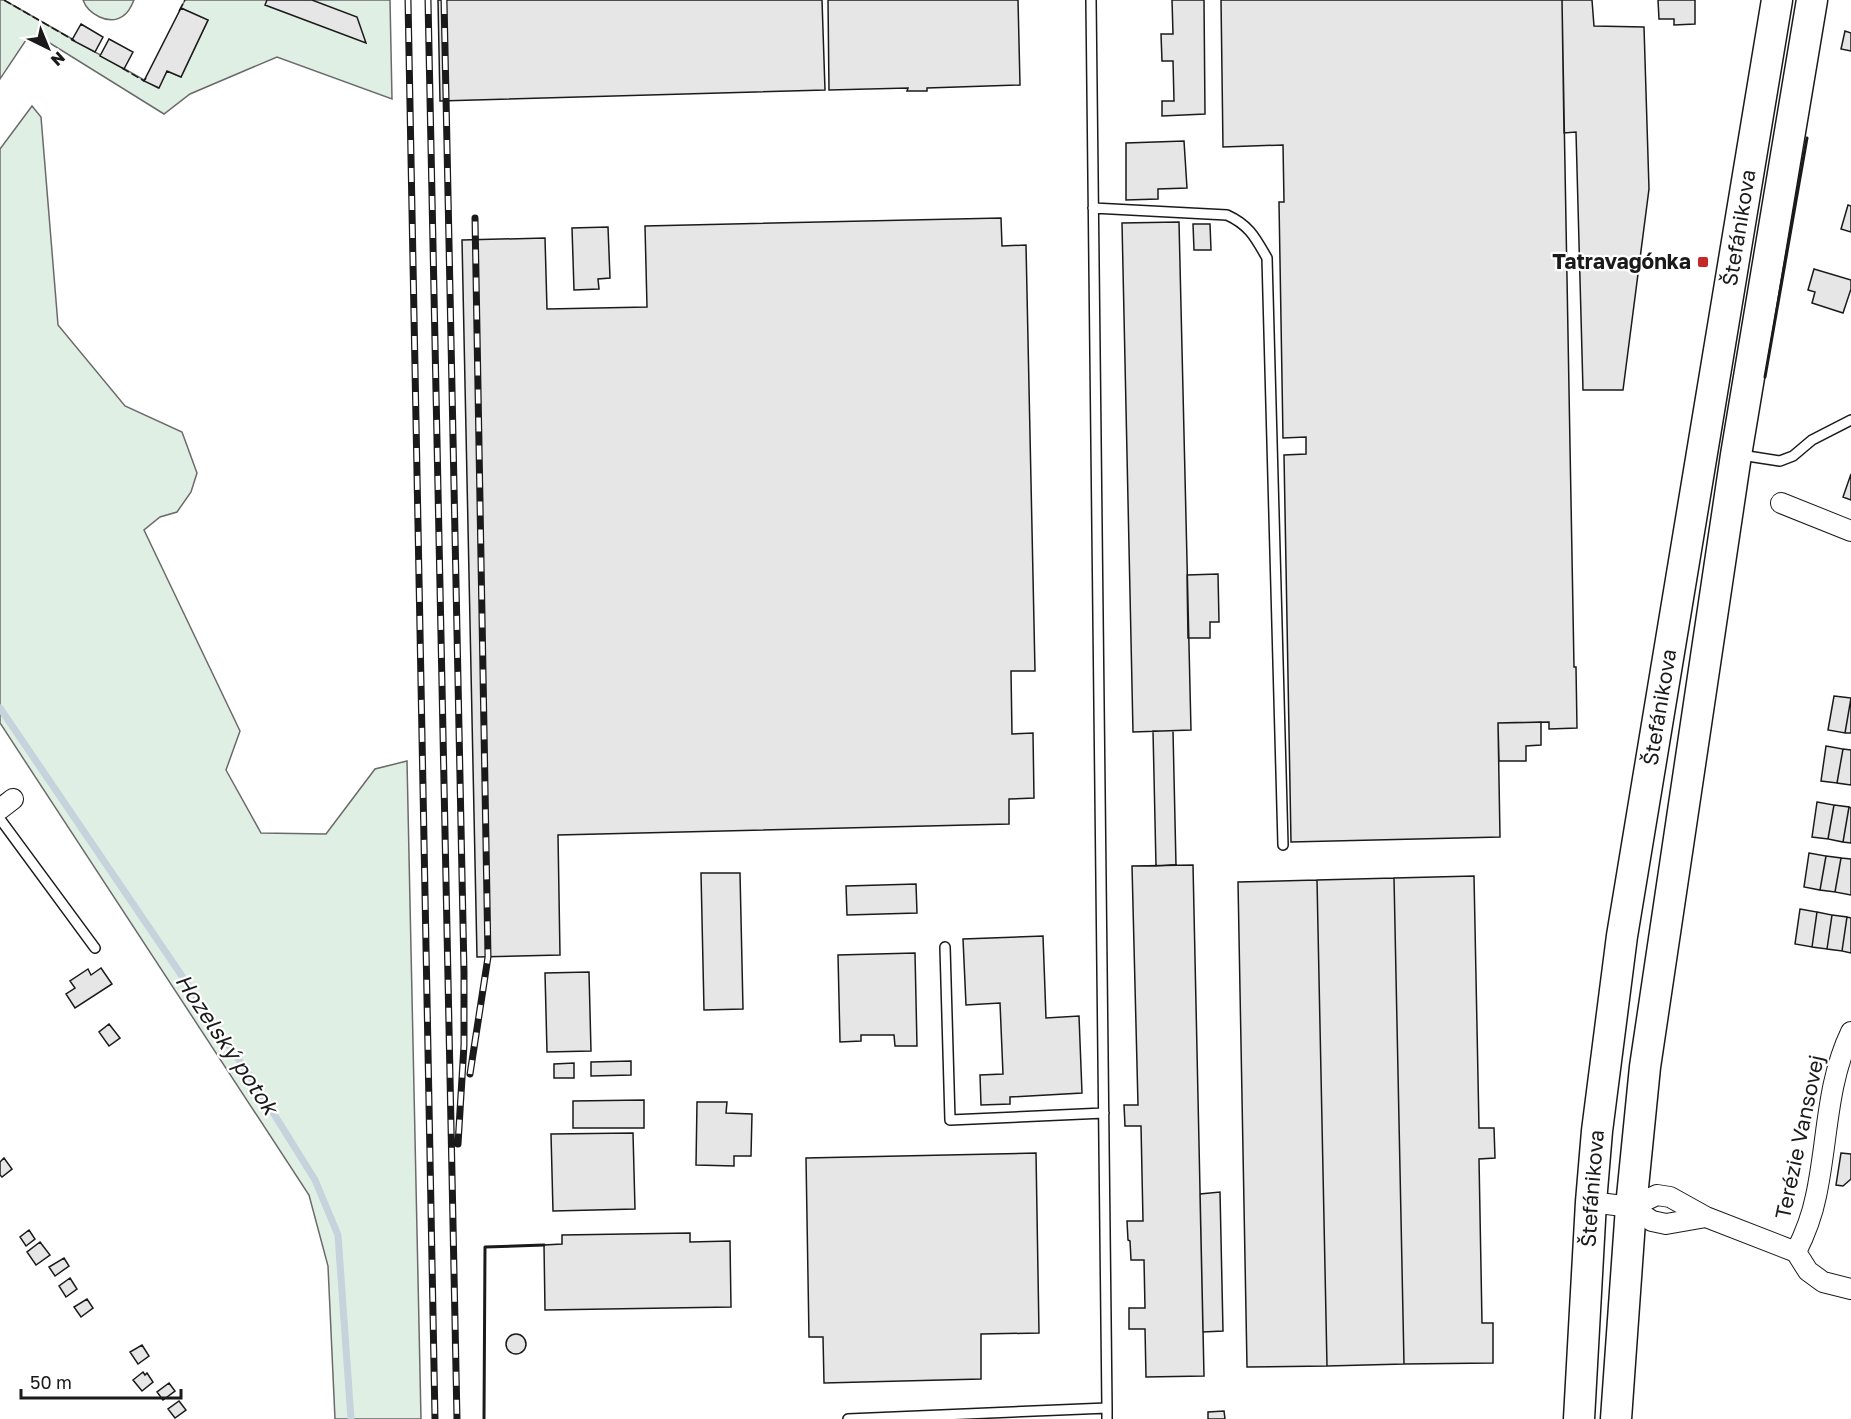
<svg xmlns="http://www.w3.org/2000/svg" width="1851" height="1419" viewBox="0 0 1851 1419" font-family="'Golos Text',sans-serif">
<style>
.green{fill:#e0efe3;stroke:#6a6a6a;stroke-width:1.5}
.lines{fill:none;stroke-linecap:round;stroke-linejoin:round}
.stream{stroke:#c6d2dc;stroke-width:7}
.building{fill:#e6e6e6;stroke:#1a1a1a;stroke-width:1.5}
.service-casing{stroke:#1a1a1a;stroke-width:12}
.minor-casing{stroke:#1a1a1a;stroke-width:22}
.primary-casing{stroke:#1a1a1a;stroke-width:33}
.service{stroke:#fff;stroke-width:9}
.minor{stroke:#fff;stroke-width:20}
.primary{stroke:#fff;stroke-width:30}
.rail-casing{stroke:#1a1a1a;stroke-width:7}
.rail{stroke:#fff;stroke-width:4.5;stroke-dasharray:14;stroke-linecap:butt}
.fence{stroke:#1a1a1a;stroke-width:1.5;stroke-dasharray:8 3;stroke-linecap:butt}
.wall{stroke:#1a1a1a;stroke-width:3}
.poi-dot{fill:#c62828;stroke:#fff;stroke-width:2}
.labels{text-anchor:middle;stroke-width:4.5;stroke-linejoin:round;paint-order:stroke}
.street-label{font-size:21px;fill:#1a1a1a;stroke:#fff}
.poi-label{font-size:21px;font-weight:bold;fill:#1a1a1a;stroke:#fff;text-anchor:end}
.water-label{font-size:22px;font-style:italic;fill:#1a1a1a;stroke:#fff}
</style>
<rect width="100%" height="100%" fill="#fff"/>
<!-- green -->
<path class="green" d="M0,0H4L158,88L167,71L181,77L208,20L181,8L185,0H390L392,99L277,57L190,94L164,114L45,40H26L0,79Z
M83,0H134C132,5 128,13 123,16C109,26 88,14 83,0Z
M32,106L41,117L58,325L125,406L182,432L197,473L191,492L177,512L160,517L144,530L240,731L226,770L261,833L326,834L375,769L407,761L421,1419H335L328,1266L309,1195L0,723V149Z"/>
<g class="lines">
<!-- stream -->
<path class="stream" d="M0,708L256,1085L315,1180L338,1235L351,1419"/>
</g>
<!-- building -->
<path class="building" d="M267,0H312L357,17L366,43L265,5Z
M438,0H822L825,90L440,101Z
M828,0H1018L1020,85L927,88V91H907L908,88L829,90Z
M1172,0H1204L1205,114L1162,116V101H1174L1173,61H1162L1161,34H1173Z
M1221,0H1562L1574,667H1576L1577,728L1549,729V722L1498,723L1500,837L1291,842L1284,455L1306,454V437L1283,438L1279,202H1284L1283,145L1223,147Z
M1562,0H1592L1594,26L1644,27L1649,189L1623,390H1583L1576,132L1564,133Z
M1658,0H1695V24L1674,25V19H1659Z
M181,8L208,20L181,77L167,71L159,88L144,81Z
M81,24L103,37L95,52L72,40Z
M1845,31L1851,33V51L1841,49Z
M109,39L133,52L124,69L100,56Z
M1184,141L1187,188L1158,189V199L1126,200V143Z
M1848,205L1851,206V232L1841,229Z
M1001,218L1002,246L1026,245L1035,671H1011L1012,734L1033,733L1034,798L1009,799V824L558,835L560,955L477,957L462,240L545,238L547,309L647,307L645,226Z
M1179,222L1191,730L1133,732L1122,223Z
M1193,224H1210L1211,250H1194Z
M608,227L610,278L598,279L599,289L574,290L572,228Z
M1814,269L1851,280V289L1843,313L1812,303L1815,292L1808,290Z
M1851,474V500L1843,497Z
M1218,574L1219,622H1210V638H1188L1187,575Z
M1834,696L1851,698L1845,733L1828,730Z
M1851,698V733H1845Z
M1541,722V745L1526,746V761H1499L1498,723Z
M1153,731H1173L1176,865L1156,866Z
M1826,746L1843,749L1837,783L1821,781Z
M1843,749L1851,750V785L1837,783Z
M1817,802L1834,805L1828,839L1812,837Z
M1834,805L1849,807L1843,842L1828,839Z
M1849,807L1851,808V843L1843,842Z
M1809,853L1826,856L1820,890L1804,887Z
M1826,856L1841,858L1835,892L1820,890Z
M1841,858L1851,859V895L1835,892Z
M1193,865L1204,1376L1146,1377L1145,1329H1129V1308H1145L1144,1260H1131L1130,1241L1128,1240L1127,1221H1143L1141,1126H1125L1124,1105H1138L1132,866Z
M701,873H740L743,1009L704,1010Z
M1474,876L1479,1128H1494L1495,1158L1479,1159L1482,1323H1493V1363L1404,1364L1394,878Z
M1394,878L1404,1364L1327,1366L1317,880Z
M1317,880L1327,1366L1247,1367L1238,882Z
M916,884L917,913L847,915L846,886Z
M1800,909L1817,912L1812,947L1795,944Z
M1817,912L1832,915L1827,949L1812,947Z
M1832,915L1847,917L1842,951L1827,949Z
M1847,917L1851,918V953L1842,951Z
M1043,936L1046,1018L1079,1016L1082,1093L1010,1097V1104L981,1105L980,1075L1003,1074L1000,1003L966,1005L963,939Z
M915,953L917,1046H895L894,1035H861V1041L840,1042L838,955Z
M101,968L112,984L75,1008L66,994L75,988L70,981L88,969L91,975Z
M589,972L591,1051L547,1052L545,973Z
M109,1024L120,1038L109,1046L99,1032Z
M631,1061V1075L591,1076V1062Z
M574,1063V1078H554V1064Z
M644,1100V1128H573V1101Z
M697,1102H727L726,1113L752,1114L751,1156H734V1166L696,1165Z
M633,1133L635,1209L553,1211L551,1134Z
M1036,1153L1039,1333L981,1334V1379L824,1383L823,1337H809L806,1158Z
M1841,1153L1851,1154V1179L1843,1186L1836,1185Z
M4,1158L12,1169L2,1177L0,1175V1162Z
M1220,1192L1223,1331L1203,1332L1200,1194Z
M29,1230L35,1239L26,1246L20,1237Z
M690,1233V1242L730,1241L731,1307L545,1310L544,1245L562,1244V1235Z
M40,1242L50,1255L36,1265L27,1252Z
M64,1258L69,1266L55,1276L49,1267Z
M70,1278L77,1289L66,1297L59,1286Z
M87,1299L93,1308L81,1317L74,1307Z
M506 1344a10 10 0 1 1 20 0a10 10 0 1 1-20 0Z
M142,1345L149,1356L138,1364L130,1352Z
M143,1372L145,1375L147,1373L153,1382L142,1391L133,1380Z
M169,1383L175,1391L163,1400L157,1392Z
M179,1401L186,1410L175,1418L168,1409Z
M1224,1411L1225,1419H1208V1412Z"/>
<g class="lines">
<defs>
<path id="service" d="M1091,0L1107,1408
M1093,208L1227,215C1249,225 1255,237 1267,258L1283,845
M1741,455L1780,461L1793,456L1812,440L1851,420
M0,819L95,948
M945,947L950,1120L1104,1113
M848,1419L1107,1408V1419"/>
<path id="minor" d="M1781,503L1851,531
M0,809L13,799
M1591,1202L1631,1207L1652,1221L1666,1224L1706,1217
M1631,1207L1657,1195L1670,1197L1706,1217L1796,1252L1808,1271L1823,1282L1851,1289
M1796,1252C1805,1234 1812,1216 1816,1196C1828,1141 1826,1084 1851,1032"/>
<g id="primary">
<path id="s1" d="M1579,1419L1591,1202L1597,1131L1622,936L1777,0"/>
<path d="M1616,1419L1631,1207L1645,1067L1736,455L1812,0"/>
</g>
</defs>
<!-- service casing -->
<use href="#service" class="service-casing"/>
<!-- minor casing -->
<use href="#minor" class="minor-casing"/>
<!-- primary casing -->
<use href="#primary" class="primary-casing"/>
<!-- service -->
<use href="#service" class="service"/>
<!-- minor -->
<use href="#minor" class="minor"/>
<!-- primary -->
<use href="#primary" class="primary"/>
<defs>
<path id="rail" d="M408,0L435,1419
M428,0L457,1419
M444,0L464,972V1045L458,1144
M470,1074L488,957L475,218"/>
</defs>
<!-- rail casing -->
<use href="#rail" class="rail-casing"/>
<!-- rail -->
<use href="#rail" class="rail"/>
<!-- fence -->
<path class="fence" d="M4,0L75,41
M179,11L185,0
M122,68L144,81L146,78"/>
<!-- wall -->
<path class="wall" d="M1765,377L1807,138
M484,1419L485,1247L544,1245"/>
</g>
<!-- markers -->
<rect class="poi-dot" x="1697" y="256" width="12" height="12" rx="3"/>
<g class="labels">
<!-- street labels -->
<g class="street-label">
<text dy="7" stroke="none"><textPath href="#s1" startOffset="1203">Štefánikova</textPath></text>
<text dy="7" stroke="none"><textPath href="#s1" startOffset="717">Štefánikova</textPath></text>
<text transform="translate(1800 1137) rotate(-78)" y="7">Terézie Vansovej</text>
<text dy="7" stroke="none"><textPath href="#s1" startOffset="231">Štefánikova</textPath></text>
</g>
<!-- poi labels -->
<g class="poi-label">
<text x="1691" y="269">Tatravagónka</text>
</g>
<!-- water labels -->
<g class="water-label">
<text transform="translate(227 1044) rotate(56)" y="8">Hozelský potok</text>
</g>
</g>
<!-- north arrow -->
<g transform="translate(48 48) rotate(137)" stroke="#ffffff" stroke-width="4.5" paint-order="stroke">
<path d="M0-4.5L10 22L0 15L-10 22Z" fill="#1a1a1a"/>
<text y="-9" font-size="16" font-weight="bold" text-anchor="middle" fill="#1a1a1a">N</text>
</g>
<!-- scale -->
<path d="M21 1389v9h160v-9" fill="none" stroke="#1a1a1a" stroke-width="3"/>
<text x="30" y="1389" font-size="18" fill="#1a1a1a" stroke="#ffffff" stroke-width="4.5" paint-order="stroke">50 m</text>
</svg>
